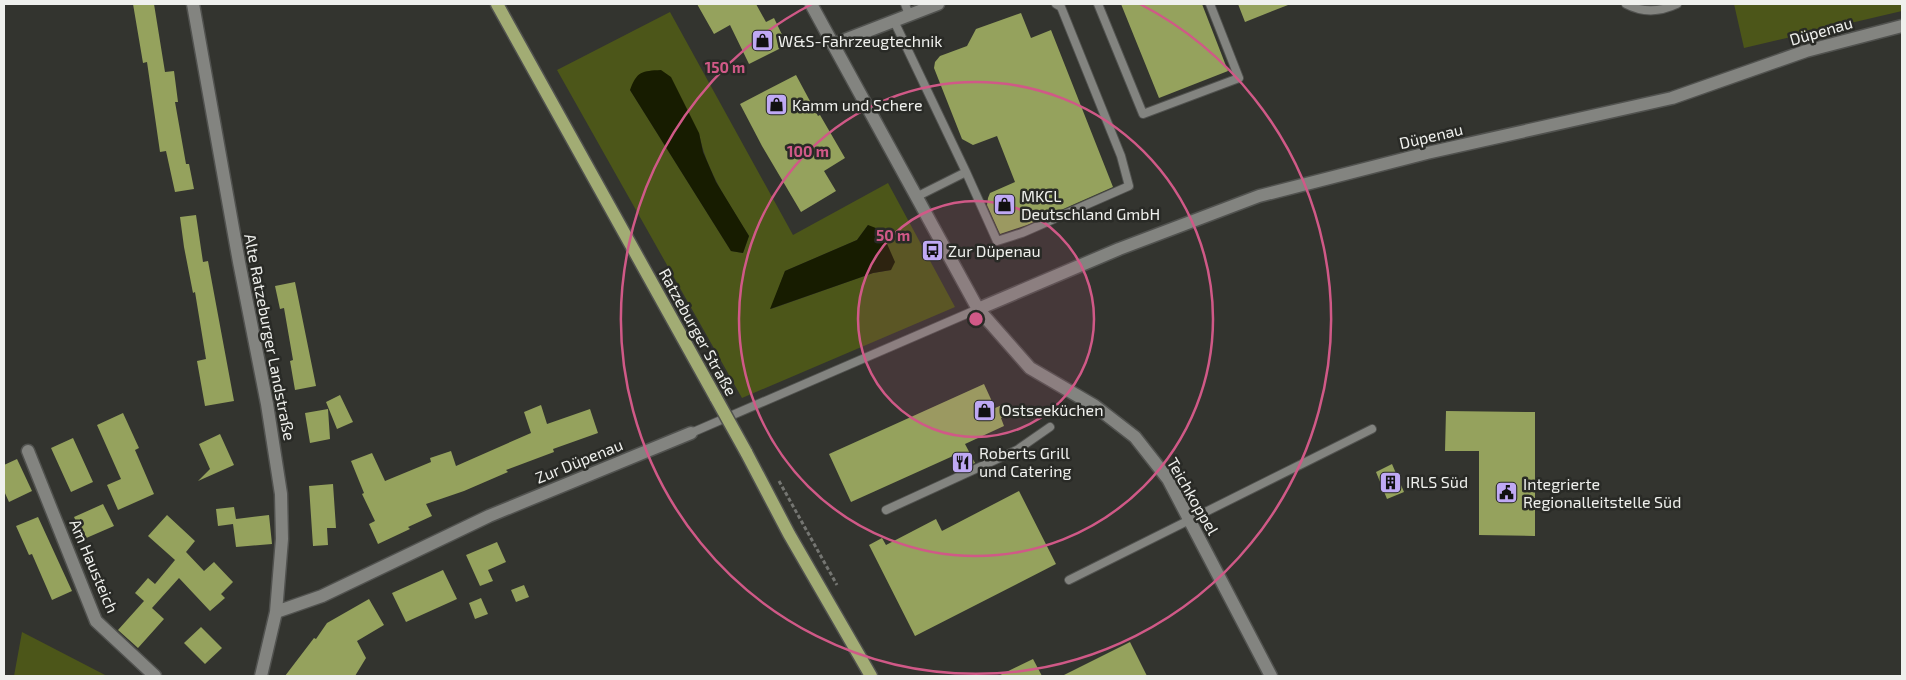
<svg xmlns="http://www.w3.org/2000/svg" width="1906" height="680" viewBox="0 0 1906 680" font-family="'Exo 2',sans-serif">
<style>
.green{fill:#4c5619;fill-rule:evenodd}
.water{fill:#171c00}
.building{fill:#95a25d}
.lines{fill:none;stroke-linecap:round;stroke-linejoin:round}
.lane-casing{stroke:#51524f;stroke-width:10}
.street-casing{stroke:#51524f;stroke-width:15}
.primary-casing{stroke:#51524f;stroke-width:15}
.path{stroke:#757672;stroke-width:3;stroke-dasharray:4 2.5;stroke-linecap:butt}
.lane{stroke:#838480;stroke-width:8}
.street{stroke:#838480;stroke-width:12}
.primary{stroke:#a2ac74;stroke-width:12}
.primary-bridge-casing{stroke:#51524f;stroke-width:15;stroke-linecap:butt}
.primary-bridge{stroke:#a2ac74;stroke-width:12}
.ring{fill:none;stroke:#d05987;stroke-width:2.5}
.labels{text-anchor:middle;stroke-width:5;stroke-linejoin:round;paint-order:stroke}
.street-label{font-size:16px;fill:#eff0ed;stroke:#292a26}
.poi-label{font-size:16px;fill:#eff0ed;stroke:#292a26;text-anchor:start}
.centre{fill:#d05987;stroke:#292a26;stroke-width:2.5}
.ring-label{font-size:15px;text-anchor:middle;font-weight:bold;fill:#d05987;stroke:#292a26;stroke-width:5;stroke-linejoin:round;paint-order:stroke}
</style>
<rect width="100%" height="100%" fill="#33342f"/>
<!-- green -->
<path class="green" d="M1734,4H1902V11L1744,48Z
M670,12L793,235L888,183L955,307L742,398L557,70ZM630,90L699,133C706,171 729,203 749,236L743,253L731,251ZM868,225L891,270L873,273L771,309L785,271L857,240Z
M22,632L107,676H14Z"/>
<!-- water -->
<path class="water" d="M661,70L671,77L699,133L703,152L716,182L749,236L743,253L731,251L630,90C637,71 642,71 661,70Z
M868,225L881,230L895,262L891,270L873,273L770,309L785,271L857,240Z"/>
<!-- building -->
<path class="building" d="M133,4H154L165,72L174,71L178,102H175L186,164H189L194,189L175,192L166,151L160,152L147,62L143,63Z
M697,4H756L766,22L774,18L787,45L749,64L730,25L714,34Z
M1121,4H1202L1228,71L1159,98Z
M1238,4H1288V5L1245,22Z
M1021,13L1031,38L1051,30L1113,187L1027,225L1000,234L987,205L988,198L990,193L1015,182L997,136L973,145L962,139L934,68L935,62L940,56L967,46L976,29Z
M796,75L818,116L820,115L845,158L824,171L836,191L801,212L762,146L740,104Z
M196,215L203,262L208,261L234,401L205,406L197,361L206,359L195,292L193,293L184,247L180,217Z
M295,282L316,386L295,390L290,361L293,360L284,308L280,309L275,286Z
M984,384L995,408L1002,405L1007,415L1001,418L1004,426L965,444L975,463L960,470L953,456L851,502L829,454Z
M340,395L353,422L337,429L326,402Z
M541,405L547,424L590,409L598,433L553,449L554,452L506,470L508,472L464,491L426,504L432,516L408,527L410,529L378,544L369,524L375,521L362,494L364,493L351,461L372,453L385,481L431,462L430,458L451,451L456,466L531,433L524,412Z
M328,409L330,439L310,443L305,413Z
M1446,411L1535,412V536L1479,535V451H1445Z
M123,413L139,448L135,450L154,494L118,510L107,485L121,479L97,425Z
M220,434L234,465L198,481L210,469L199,444Z
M73,438L93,482L71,492L51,448Z
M17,459L32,491L9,502L4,491V465Z
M1392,464L1404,492L1387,499L1376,472Z
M333,484L336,528H327L328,545L313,546L309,486Z
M1019,491L1056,564L915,636L869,545L882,538L886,545L936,519L942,531Z
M103,504L114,526L84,539L74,517Z
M234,507L236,519L269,515L272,544L236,547L233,524L218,526L216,509Z
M167,515L195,541L186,552L204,571L214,562L233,582L221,594L225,598L210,611L179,578L152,608L164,619L138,648L118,630L144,601L135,593L148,578L155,584L175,560L148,536Z
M38,517L72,591L52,600L32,554L29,555L16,526Z
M497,542L506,562L488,570L493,581L480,586L466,555Z
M443,570L457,599L406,622L392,593Z
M524,585L529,597L516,602L511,590Z
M481,598L488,614L475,619L469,603Z
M369,599L384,625L357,641L366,658L355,676H285L314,638L316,639L327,623Z
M201,627L222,648L205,664L184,643Z
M1130,642L1147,676H1062Z
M1033,659L1042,676H998Z"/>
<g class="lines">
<defs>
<path id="lane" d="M905,4L909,15
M1098,4L1143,114L1239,78L1210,4
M1626,4C1643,13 1660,12 1677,4
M894,21L966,172L916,197
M966,172L997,241L1022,233L1129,186L1121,156L1061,7L1056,4
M691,433L978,309
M886,510L1017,450L1050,427
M1069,580L1372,429"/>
<path id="street" d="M193,4L239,262L267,404L281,494L282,539L276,612L261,676
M811,4L978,309L1030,368L1095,406L1135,437L1168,479L1271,676
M834,44L938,4
M978,309L1119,249L1259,196L1427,153L1672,98L1806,51L1902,26
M28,451L96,621L155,676
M276,612L322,596L489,516L691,433"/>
<path id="primary" d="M497,4L716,398
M746,452L789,534L871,676"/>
</defs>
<!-- lane casing -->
<use href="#lane" class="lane-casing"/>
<!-- street casing -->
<use href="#street" class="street-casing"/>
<!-- primary casing -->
<use href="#primary" class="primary-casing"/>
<!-- path -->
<path class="path" d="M779,481L837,585"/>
<!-- lane -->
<use href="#lane" class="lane"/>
<!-- street -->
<use href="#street" class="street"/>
<!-- primary -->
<use href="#primary" class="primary"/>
<defs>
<path id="primary-bridge" d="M716,398L746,452"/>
</defs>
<!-- primary-bridge casing -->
<use href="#primary-bridge" class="primary-bridge-casing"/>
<!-- primary-bridge -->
<use href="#primary-bridge" class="primary-bridge"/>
</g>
<!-- distance rings -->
<circle cx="976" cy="319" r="118" fill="#d05987" fill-opacity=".12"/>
<g class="ring">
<circle cx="976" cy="319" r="118"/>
<circle cx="976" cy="319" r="237"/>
<path d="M1140 4A355 355 0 1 1 812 4"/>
</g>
<!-- icons -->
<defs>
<symbol id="shop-square" viewBox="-11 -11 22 22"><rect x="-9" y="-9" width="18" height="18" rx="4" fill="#bfa9f4" stroke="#292a26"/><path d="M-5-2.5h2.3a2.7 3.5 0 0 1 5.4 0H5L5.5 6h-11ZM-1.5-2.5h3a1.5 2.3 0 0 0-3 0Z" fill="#111"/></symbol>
<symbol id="bus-square" viewBox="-11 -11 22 22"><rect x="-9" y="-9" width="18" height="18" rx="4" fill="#bfa9f4" stroke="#292a26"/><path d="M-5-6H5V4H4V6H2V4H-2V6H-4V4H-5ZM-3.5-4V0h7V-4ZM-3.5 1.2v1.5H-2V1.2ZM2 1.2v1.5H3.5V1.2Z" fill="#111"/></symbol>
<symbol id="restaurant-square" viewBox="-11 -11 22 22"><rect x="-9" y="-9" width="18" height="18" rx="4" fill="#bfa9f4" stroke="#292a26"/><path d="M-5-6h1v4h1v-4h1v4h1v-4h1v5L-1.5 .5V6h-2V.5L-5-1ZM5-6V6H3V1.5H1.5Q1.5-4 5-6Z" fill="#111"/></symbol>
<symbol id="building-square" viewBox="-11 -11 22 22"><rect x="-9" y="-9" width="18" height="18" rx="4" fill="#bfa9f4" stroke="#292a26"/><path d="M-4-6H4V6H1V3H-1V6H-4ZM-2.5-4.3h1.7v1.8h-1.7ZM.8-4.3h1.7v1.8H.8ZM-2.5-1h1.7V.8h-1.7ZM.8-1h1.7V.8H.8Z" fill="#111"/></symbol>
<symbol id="civic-square" viewBox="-11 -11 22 22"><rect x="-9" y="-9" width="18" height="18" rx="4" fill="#bfa9f4" stroke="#292a26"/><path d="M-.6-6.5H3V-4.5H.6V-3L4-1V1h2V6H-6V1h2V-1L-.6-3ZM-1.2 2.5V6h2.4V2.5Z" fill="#111"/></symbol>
</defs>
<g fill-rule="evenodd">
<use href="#shop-square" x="750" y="28" width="25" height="25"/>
<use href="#shop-square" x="764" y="92" width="25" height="25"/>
<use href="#shop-square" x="992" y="192" width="25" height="25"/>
<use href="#bus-square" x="920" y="238" width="25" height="25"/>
<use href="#shop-square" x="972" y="398" width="25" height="25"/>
<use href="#restaurant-square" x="950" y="450" width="25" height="25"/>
<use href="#building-square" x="1378" y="470" width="25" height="25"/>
<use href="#civic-square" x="1494" y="480" width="25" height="25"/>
</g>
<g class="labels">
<!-- street labels -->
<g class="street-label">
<text transform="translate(1821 31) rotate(-16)" y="6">Düpenau</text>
<text transform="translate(1431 136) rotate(-13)" y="6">Düpenau</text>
<text transform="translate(698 332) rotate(61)" y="6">Ratzeburger Straße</text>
<text transform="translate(270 337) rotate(79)" y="6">Alte Ratzeburger Landstraße</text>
<text transform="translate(579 461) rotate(-22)" y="6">Zur Düpenau</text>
<text transform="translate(1193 496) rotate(60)" y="6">Teichkoppel</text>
<text transform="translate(94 566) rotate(67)" y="6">Am Hausteich</text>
</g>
<!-- poi labels -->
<g class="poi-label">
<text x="778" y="47">W&amp;S-Fahrzeugtechnik</text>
<text x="792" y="111">Kamm und Schere</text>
<text x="1021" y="202">MKCL<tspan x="1021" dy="18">Deutschland GmbH</tspan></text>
<text x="948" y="257">Zur Düpenau</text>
<text x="1001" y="416">Ostseeküchen</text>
<text x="979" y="459">Roberts Grill<tspan x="979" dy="18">und Catering</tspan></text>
<text x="1406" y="488">IRLS Süd</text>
<text x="1523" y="490">Integrierte<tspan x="1523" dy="18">Regionalleitstelle Süd</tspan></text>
</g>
</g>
<circle cx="976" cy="319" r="8" class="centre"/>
<g class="ring-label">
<text x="725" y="73">150 m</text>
<text x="808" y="157">100 m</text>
<text x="893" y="241">50 m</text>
</g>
<!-- border -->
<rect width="1906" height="680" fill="none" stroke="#eff0ed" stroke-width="10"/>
</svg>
